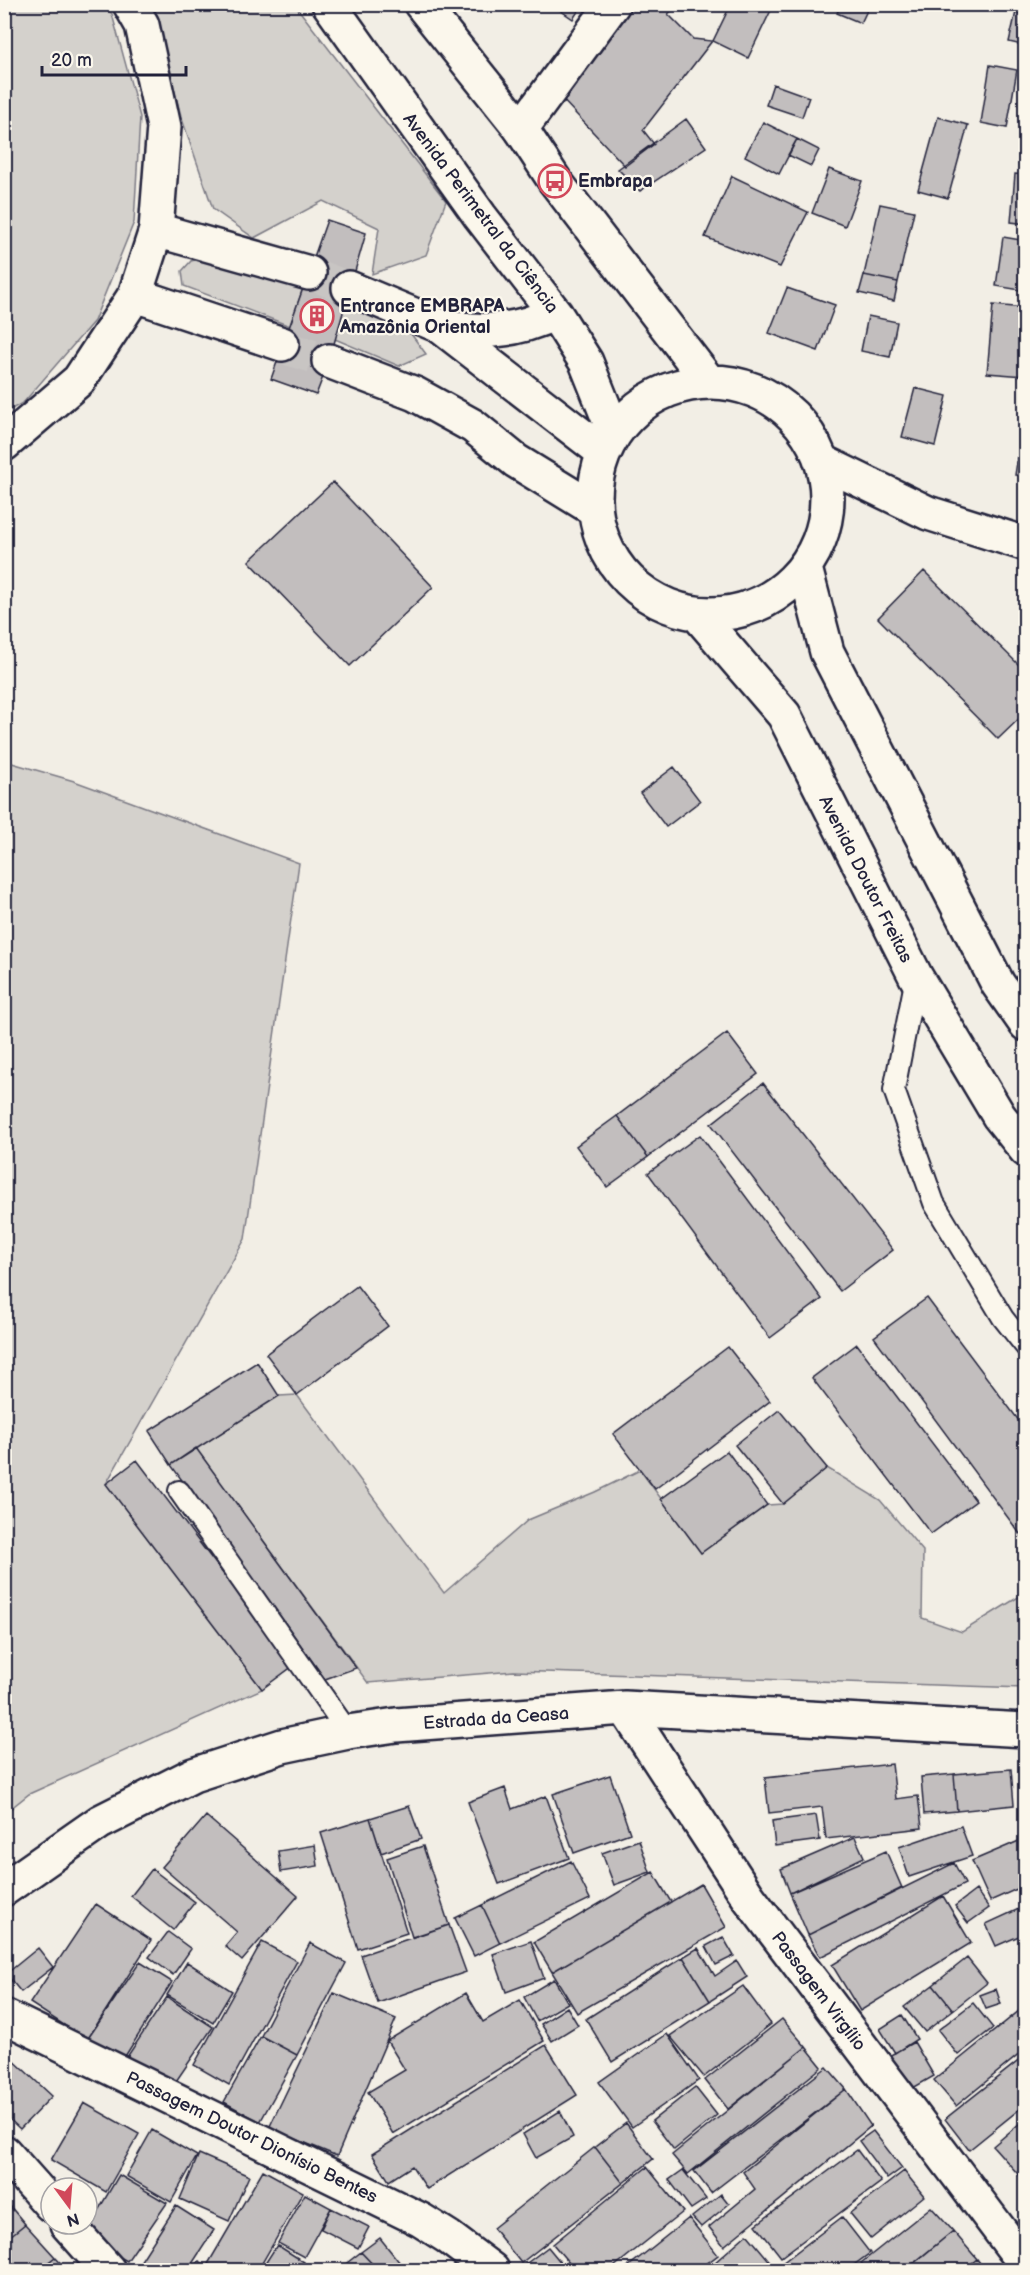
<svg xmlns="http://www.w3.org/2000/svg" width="1030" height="2275" viewBox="0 0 1030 2275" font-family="'Balsamiq Sans',sans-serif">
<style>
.green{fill:#d4d1cc;stroke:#7b7a84;stroke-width:1.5}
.building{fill:#c2bebe;stroke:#22223b;stroke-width:1.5}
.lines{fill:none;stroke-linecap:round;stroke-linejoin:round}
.street-tunnel{stroke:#c8c5c3;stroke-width:33;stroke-dasharray:33 16;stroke-linecap:butt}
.lane-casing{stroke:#22223b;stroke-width:24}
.street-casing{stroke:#22223b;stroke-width:38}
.secondary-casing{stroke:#22223b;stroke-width:38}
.lane{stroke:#fbf7ec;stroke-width:20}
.street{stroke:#fbf7ec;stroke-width:33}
.secondary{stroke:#fbf7ec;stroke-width:33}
.labels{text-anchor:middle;stroke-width:4.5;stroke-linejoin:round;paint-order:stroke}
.poi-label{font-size:18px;font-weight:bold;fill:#22223b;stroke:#fbf7ec;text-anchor:start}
.street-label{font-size:18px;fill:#22223b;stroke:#fbf7ec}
</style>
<rect width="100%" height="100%" fill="#f2eee5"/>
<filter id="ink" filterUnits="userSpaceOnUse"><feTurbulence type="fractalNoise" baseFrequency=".0167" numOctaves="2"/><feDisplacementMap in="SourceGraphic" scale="12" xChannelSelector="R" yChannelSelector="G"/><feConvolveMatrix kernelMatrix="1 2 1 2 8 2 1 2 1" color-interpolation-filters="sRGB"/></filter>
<g filter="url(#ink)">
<!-- green -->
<path class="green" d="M4,5H105L112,14L140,117L134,222L94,321L24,402L5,413Z
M144,5H295L446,201L426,255L372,274L379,228L323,201L254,238L213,209L181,116L160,35Z
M206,257L304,285L290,326L184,286L182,271L191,261Z
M343,307L405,326L426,354L399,366L335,339Z
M5,761L74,781L299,863L245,1239L106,1484L262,1689L29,1794L5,1813Z
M297,1395L444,1593L528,1520L595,1492L640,1470L701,1553L767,1505L783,1504L827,1468L880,1500L923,1551L922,1618L962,1632L1025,1593V1688L514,1671L368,1683L196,1449L279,1396Z"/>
<!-- building -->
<path class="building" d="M551,4H583L573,19Z
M629,4H679L668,14L693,39L712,41L643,130L654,144L625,166L559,96Z
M731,4H774L748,58L713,41Z
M841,4H870L861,23L837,13Z
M1016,12L1026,15V46L1009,42Z
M990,65L1017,70L1007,128L981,123Z
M773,84L809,97L802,117L766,105Z
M938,117L968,125L948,198L918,190Z
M686,119L706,147L640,191L618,169Z
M763,122L797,139L779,174L745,156Z
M797,139L819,150L811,166L788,155Z
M829,169L862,181L845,226L812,213Z
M1015,174L1026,175V224L1011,222Z
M732,176L808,212L780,267L705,237Z
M880,204L914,211L898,282L864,275Z
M327,220L366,233L329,361L316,395L271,379Z
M1003,237L1026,241V291L996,286Z
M864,275L898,282L894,301L859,293Z
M787,288L835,305L818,351L769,333Z
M993,305L1026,308V376L987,373Z
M868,316L897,322L890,357L861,351Z
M915,388L947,396L935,446L902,437Z
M1026,412V437L1021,436Z
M1021,436L1026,437V476L1015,475Z
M333,482L433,587L350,666L249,561Z
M924,571L1026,672V712L998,739L878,618Z
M674,767L700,801L666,827L640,793Z
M727,1033L758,1074L648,1157L617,1116Z
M763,1083L893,1250L840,1291L711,1124Z
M617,1116L648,1157L607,1187L576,1146Z
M700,1135L822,1299L770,1338L648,1173Z
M357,1286L388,1326L297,1395L266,1354Z
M927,1298L1026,1430V1542L874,1337Z
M857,1344L976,1501L931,1534L812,1378Z
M728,1347L770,1401L655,1489L613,1434Z
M257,1362L279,1396L171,1465L149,1431Z
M779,1410L827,1468L783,1504L735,1445Z
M196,1448L356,1668L325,1679L171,1465Z
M727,1451L767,1505L701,1553L661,1499Z
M137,1460L293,1666L262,1689L106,1484Z
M892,1764L896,1799L918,1796L922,1828L826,1839L822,1807L769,1813L765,1778Z
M1011,1769L1014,1805L957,1811L954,1774Z
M954,1774L957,1811L924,1814L921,1777Z
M610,1775L630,1833L574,1853L553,1794Z
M505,1788L512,1809L546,1796L569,1858L499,1884L468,1802Z
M409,1806L421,1839L381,1853L370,1818Z
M816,1815L820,1840L775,1846L772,1821Z
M206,1816L298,1896L242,1961L225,1946L237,1932L162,1867Z
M370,1818L407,1933L358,1949L321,1833Z
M961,1826L972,1856L909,1877L899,1847Z
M855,1837L864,1857L790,1893L781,1869Z
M1026,1838V1885L990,1901L972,1861Z
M639,1840L650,1872L614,1885L602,1853Z
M315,1845L318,1866L281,1872L278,1851Z
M423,1846L449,1925L412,1937L387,1858Z
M886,1851L902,1888L808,1935L790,1893Z
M571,1861L590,1899L500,1943L482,1905Z
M954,1863L965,1884L820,1957L808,1935Z
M152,1869L195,1902L173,1930L131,1896Z
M653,1872L671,1902L552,1972L534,1942Z
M701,1884L726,1927L577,2013L552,1972Z
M976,1890L989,1908L968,1923L955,1906Z
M943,1896L971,1943L860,2011L832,1965Z
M96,1904L151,1940L87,2040L30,2003Z
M482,1905L500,1943L474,1956L455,1918Z
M1021,1908L1026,1917V1933L996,1946L986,1924Z
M449,1925L466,1972L378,2003L361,1955Z
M168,1932L191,1949L173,1975L149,1957Z
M723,1937L734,1956L716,1965L706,1946Z
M531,1941L544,1978L506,1992L493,1954Z
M262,1942L297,1961L229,2085L194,2065Z
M310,1943L346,1963L297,2055L261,2036Z
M38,1948L53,1967L21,1992L6,1974Z
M698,1948L715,1976L737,1961L747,1977L710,2001L683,1957Z
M683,1957L710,2001L612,2062L586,2019Z
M967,1958L987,1983L953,2010L933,1985Z
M140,1962L172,1982L122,2061L87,2040Z
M187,1962L232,1991L213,2023L167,1995Z
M554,1979L568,2003L537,2021L524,1997Z
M933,1985L953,2010L925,2032L904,2007Z
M743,1986L771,2024L704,2077L670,2036Z
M996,1989L1001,2004L986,2009L980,1995Z
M334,1993L396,2019L337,2156L269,2128Z
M466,1993L483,2022L520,2000L544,2041L393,2134L368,2092L405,2070L387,2041Z
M167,1997L213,2027L170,2090L125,2060Z
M973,2003L993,2028L958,2055L938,2030Z
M1025,2006L1026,2049L956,2106L934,2080Z
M567,2007L578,2025L552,2041L541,2024Z
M902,2015L917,2039L895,2053L880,2029Z
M782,2019L806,2047L728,2109L705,2080Z
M667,2034L699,2080L632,2127L599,2082Z
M261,2036L297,2055L260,2122L224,2102Z
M914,2042L934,2076L906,2092L887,2057Z
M546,2045L577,2095L427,2189L412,2166L389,2181L372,2154Z
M806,2047L822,2067L688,2174L672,2155Z
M1026,2055V2104L969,2150L945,2119Z
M10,2057L52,2096L20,2129L4,2114V2063Z
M827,2067L846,2089L711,2193L694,2171Z
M695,2087L717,2115L674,2150L652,2121Z
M846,2089L871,2126L724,2246L709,2227L755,2189L743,2172Z
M84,2103L139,2134L106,2192L51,2160Z
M560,2111L573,2137L536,2158L523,2134Z
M1026,2118V2183L993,2146Z
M626,2123L653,2159L623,2183L595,2147Z
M152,2130L197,2156L171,2202L126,2176Z
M873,2131L902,2168L887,2179L859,2141Z
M595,2147L623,2183L521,2263L493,2228Z
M857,2150L881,2182L781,2257L756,2225Z
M199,2154L249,2176L229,2221L180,2199Z
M647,2167L683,2212L610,2270H575L553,2244Z
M263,2170L303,2192L258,2270H219L208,2264Z
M683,2170L706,2199L691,2209L669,2180Z
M904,2171L924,2196L871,2239L850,2213Z
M119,2175L167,2203L127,2261L83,2236Z
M305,2194L331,2208L304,2257L278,2243Z
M721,2194L729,2204L701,2227L692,2217Z
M4,2199L25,2224L4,2241Z
M176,2206L214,2230L188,2270H135Z
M931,2207L953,2231L905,2270H868L861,2263Z
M331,2208L369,2227L358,2248L321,2229Z
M842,2217L870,2253L847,2270H773Z
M689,2218L718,2255L698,2270H624Z
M25,2224L55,2257L38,2270H4V2241Z
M953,2231L977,2259L963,2270H906Z
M747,2234L773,2265L766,2270H720L713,2264Z
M380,2238L404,2268L400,2270H378L361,2252Z
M277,2245L304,2262L298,2270H261Z
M548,2247L567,2270H520L519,2269Z
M361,2252L378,2270H338Z
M55,2257L67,2270H39Z
M977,2259L985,2270H963Z
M199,2261L214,2270H193Z
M713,2264L720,2270H705Z"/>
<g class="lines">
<!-- street-tunnel -->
<path class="street-tunnel" d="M309,273L349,288
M282,344L292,350L329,361"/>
<defs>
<path id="lane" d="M916,977L894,1090L934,1203L1003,1318L1026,1347
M179,1491L348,1732"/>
<path id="street" d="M521,129L613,4
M156,230L309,273
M349,288L440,326L603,452
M135,295L282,344
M329,361L415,394L473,426L516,461L594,509
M4,444L79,380L135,295L156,230L164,127L142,25L130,4
M625,1708L749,1898L1026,2265
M4,1889L100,1822L193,1775L282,1746L348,1732L396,1725L625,1708L1026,1730
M4,2016L421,2220L448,2237L492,2270
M4,2152L51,2205
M67,2224L108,2270"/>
<path id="secondary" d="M329,4L480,216L555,313L586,362L614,432
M421,4L521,129L555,181L709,382
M440,326C481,334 516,332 555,313
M595 498a116 116 0 1 1 232 0a116 116 0 1 1-232 0Z
M823,462L928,513L1026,544
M805,568L827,652L998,984L1026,1024
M698,615L784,715L916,977L999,1116L1026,1150"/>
</defs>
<!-- lane casing -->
<use href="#lane" class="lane-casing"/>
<!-- street casing -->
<use href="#street" class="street-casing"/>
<!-- secondary casing -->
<use href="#secondary" class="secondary-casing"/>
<!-- lane -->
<use href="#lane" class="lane"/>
<!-- street -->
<use href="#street" class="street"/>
<!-- secondary -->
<use href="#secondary" class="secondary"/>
</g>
</g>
<!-- icons -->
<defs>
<symbol id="bus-ring" viewBox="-11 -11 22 22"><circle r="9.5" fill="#fbf7ec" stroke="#d1495b" stroke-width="1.5"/><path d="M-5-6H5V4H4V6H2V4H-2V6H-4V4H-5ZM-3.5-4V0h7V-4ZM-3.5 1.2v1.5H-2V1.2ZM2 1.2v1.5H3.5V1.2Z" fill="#d1495b"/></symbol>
<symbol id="building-ring" viewBox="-11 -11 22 22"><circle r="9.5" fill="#fbf7ec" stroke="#d1495b" stroke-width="1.5"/><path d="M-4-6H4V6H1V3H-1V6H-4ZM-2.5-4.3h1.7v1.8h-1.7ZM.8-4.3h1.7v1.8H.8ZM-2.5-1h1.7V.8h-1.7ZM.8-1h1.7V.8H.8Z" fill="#d1495b"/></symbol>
</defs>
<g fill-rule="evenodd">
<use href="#bus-ring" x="536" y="162" width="38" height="38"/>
<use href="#building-ring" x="298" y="297" width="38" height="38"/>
</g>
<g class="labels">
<!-- poi labels -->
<g class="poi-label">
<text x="578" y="187">Embrapa</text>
<text x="340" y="312">Entrance EMBRAPA<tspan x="340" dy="21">Amazônia Oriental</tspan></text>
</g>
<!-- street labels -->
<g class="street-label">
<text transform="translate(481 213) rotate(53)" y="6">Avenida Perimetral da Ciência</text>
<text transform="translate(866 879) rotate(63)" y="6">Avenida Doutor Freitas</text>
<text transform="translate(496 1718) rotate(-4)" y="6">Estrada da Ceasa</text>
<text transform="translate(819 1991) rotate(53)" y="6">Passagem Virgílio</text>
<text transform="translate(252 2137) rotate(26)" y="6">Passagem Doutor Dionísio Bentes</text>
</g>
</g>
<!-- margin -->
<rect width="1030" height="2275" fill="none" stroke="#fbf7ec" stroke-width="24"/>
<rect x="12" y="12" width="1006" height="2251" fill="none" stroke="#22223b" stroke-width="2" filter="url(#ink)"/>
<!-- north arrow -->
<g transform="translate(69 2206) rotate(164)"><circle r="28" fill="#fbf7ec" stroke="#a4a2a5" stroke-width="1.5"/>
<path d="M0-4.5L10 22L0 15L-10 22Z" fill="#d1495b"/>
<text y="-9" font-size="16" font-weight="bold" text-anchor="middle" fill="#22223b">N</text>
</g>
<!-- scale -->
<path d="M42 66v9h144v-9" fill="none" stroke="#22223b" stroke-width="3"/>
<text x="51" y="66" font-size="18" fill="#22223b" stroke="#fbf7ec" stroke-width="4.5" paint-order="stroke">20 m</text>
</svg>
